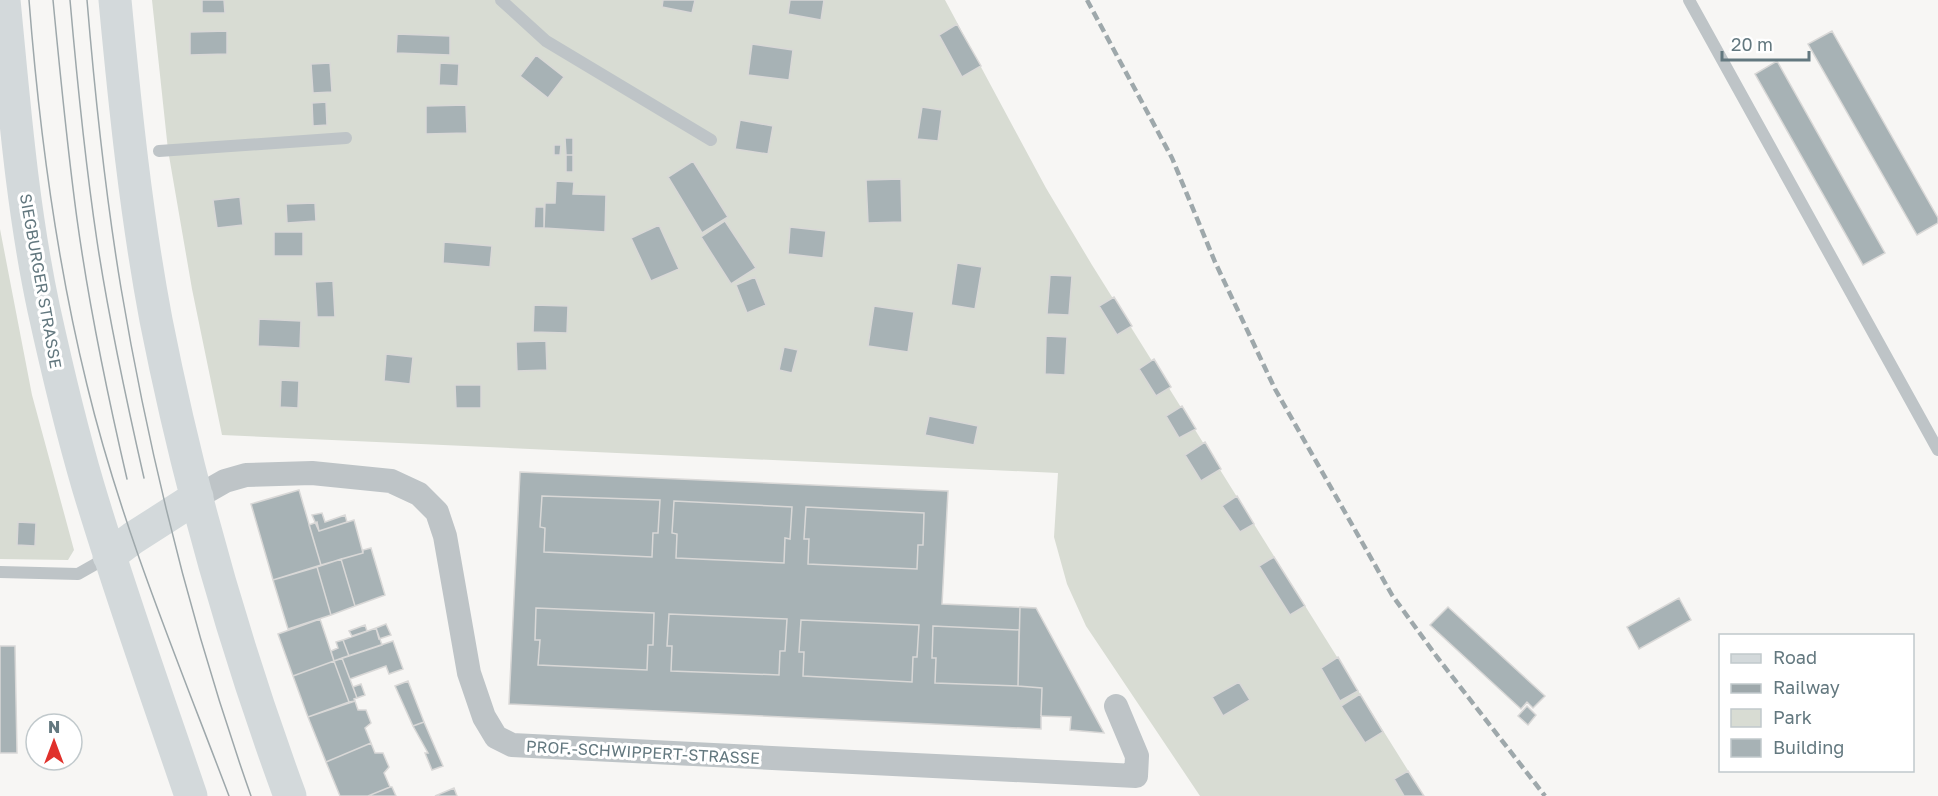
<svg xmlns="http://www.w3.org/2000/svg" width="1938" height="796" viewBox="0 0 1938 796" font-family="'Golos Text',sans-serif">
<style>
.green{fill:#d8dcd3}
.building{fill:#a7b2b5;stroke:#d9d8d7;stroke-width:1.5}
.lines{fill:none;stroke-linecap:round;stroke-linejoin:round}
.service{stroke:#bec4c7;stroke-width:12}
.minor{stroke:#bec4c7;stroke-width:24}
.secondary{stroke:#d3d9db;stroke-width:33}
.tram{stroke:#9ea8ab;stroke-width:1.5}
.rail{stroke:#9ea8ab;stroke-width:4.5;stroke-dasharray:9 4.5;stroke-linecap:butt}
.labels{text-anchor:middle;stroke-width:6;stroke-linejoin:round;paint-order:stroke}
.street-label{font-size:16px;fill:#63787f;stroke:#fff}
</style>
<rect width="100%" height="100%" fill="#f7f6f4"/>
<!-- green -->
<path class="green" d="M152,0H945L1046,188L1092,265L1424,796H1200L1086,626L1067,584L1054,537L1058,473L222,435L192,289L168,150Z
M0,229L32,395L74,550L68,560L0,559Z"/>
<!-- building -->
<path class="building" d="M202,0H224L225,13H202Z
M663,0H695L692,13L662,7Z
M790,0H824L821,20L788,14Z
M957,24L981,66L962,77L939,35Z
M227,31V54L190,55V32Z
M1832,31L1938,218V223L1917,235L1808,44Z
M397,34L450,36V55L396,53Z
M752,44L793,50L789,80L748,75Z
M536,55L564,77L548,98L520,76Z
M1777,61L1885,253L1863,265L1755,74Z
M330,63L332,92L313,93L311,64Z
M440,63L459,64L458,86L439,85Z
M326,102L327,125L313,126L312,103Z
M466,105L467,133L426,134V106Z
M922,107L942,110L938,141L917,139Z
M740,120L773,126L768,154L735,149Z
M565,138H573V155H566Z
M554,145H561L560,155H554Z
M566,155H573V172H566Z
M693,161L728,217L702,233L668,177Z
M901,179L902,222L868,223L866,180Z
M556,181L574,182L573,194L606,195L605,232L544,228L545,203H555Z
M240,197L243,225L217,228L213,200Z
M315,203L316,221L287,223L286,204Z
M535,207H544V228H534Z
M725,221L756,268L731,284L701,237Z
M659,225L679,269L651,281L631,238Z
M790,227L826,231L823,258L788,254Z
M274,232H303V256H274Z
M444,242L492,246L490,267L443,263Z
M957,263L982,267L975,309L951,305Z
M1050,275L1072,276L1069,315L1047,314Z
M755,277L766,305L747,313L736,285Z
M333,281L335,317H317L315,282Z
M1114,297L1132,326L1117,335L1099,306Z
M534,305L568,306L567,333L533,332Z
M874,306L914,312L908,352L868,346Z
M259,319L301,321L300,348L258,346Z
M1046,336L1067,337L1065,375L1045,374Z
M546,341L547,370L517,371L516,342Z
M784,347L798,350L792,373L779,370Z
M386,354L413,357L410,384L384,381Z
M1154,359L1171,387L1156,396L1139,369Z
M281,380L299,381L298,408L280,407Z
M455,385H481V408H456Z
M1182,406L1196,429L1179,438L1166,416Z
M929,416L978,426L974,445L925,435Z
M1205,442L1221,469L1201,481L1185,455Z
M520,472L948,491L942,604L1036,608L1104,733L1070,730L1071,717L1041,716V729L509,704Z
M299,490L321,565L273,580L251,504Z
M542,496L660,500L658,533H653L652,557L544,552L545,528L540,527Z
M1237,496L1254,524L1240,532L1222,506Z
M674,501L792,507L790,539L785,538L784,563L676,558L677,534L672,533Z
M806,507L924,513L923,545H918L917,569L808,564L809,539H804Z
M322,513L325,522L345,515L347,522L319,531L312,515Z
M354,520L363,553L321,565L309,525L317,522L319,531Z
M18,522L36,523L35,546L17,545Z
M371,548L385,595L355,606L341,559L363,553V550Z
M1274,557L1305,606L1290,615L1259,566Z
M341,559L355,606L331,615L317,567Z
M317,567L331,615L288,629L273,580Z
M1679,598L1691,620L1639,649L1627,627Z
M1020,607L1036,608L1104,733L1070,730L1071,717L1041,716L1042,688L1018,686Z
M1448,607L1545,696L1533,708L1527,702L1521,709L1430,625Z
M536,608L654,613L653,645H648L647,670L538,665L540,640H535Z
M669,614L787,619L785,651H780L779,675L671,671L672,646H667Z
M320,619L334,661L293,676L278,634Z
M801,620L919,625L917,657H913L912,682L803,676L804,652H799Z
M386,624L391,635L379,639L376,628Z
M365,625L367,631L352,636L349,631Z
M933,626L1019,630L1018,686L935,683L936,658H932Z
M376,628L382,645L349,656L343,640Z
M343,640L349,656L334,661L331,651L338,648L336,642Z
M393,641L403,669L389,674L386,666L350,679L342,658Z
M0,646H15L17,753H0Z
M1338,657L1358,691L1340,701L1321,668Z
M342,658L357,698L354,699L355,701L349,702L334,661Z
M334,661L349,702L308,717L293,676Z
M408,681L424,722L413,726L395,686Z
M1239,682L1250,700L1223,716L1212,697Z
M361,684L365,695L357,698L353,687Z
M1360,694L1383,732L1365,743L1341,706Z
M355,701L358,710H366L371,723L365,728L371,743L326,762L308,717Z
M1527,706L1536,715L1528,725L1518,716Z
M424,722L443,766L432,770L425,753H428L413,726Z
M371,743L375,753H383L389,767L384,773L390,787L368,796H340L326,762Z
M1408,771L1424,796H1404L1394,779Z
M390,787H392L396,796H368Z
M454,788L457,796H435Z"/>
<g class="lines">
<!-- service -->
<path class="service" d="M501,0L546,41L711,140
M1689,0L1938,450
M159,151L346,138
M0,572L78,574L108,557"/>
<!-- minor -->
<path class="minor" d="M197,497L225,481L246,475L312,473L391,481L419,494L437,512L445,536L469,673L484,717L496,737L512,745L1136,776L1137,756L1116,706"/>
<!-- secondary -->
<path class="secondary" d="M4,0C14,103 22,208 44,310C57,369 71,428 88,486C119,590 156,693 191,796
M115,0C125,107 136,214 156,320C188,482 233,641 290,796
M109,556L133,538L197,497"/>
<!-- tram -->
<path class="tram" d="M29,0C39,129 56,259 87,385C121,526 178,661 229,796
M53,0C60,73 67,146 77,219C89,306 107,393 127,479
M70,0C77,80 85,161 97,241C109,320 126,399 144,478
M87,0C95,96 105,192 121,288C150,460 193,631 251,796"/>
<!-- rail -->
<path class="rail" d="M1087,0L1172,158L1215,262L1275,389L1392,595L1437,657L1545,796"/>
</g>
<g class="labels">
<!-- street labels -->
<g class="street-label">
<text transform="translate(41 281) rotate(80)" y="6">SIEGBURGER STRASSE</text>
<text transform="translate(643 752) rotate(3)" y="6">PROF.-SCHWIPPERT-STRASSE</text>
</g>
</g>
<!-- legend -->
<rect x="1719" y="634" width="195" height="138" fill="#ffffff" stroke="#c1c9cc" stroke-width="1.5"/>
<rect x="1731" y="654" width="30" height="9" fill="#d3d9db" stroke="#c1c9cc" stroke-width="1.5"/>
<text x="1773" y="664" font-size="18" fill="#63787f">Road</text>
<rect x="1731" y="684" width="30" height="9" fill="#9ea8ab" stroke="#c1c9cc" stroke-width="1.5"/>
<text x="1773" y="694" font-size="18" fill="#63787f">Railway</text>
<rect x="1731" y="709" width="30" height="18" fill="#d8dcd3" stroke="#c1c9cc" stroke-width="1.5"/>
<text x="1773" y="724" font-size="18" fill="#63787f">Park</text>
<rect x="1731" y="739" width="30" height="18" fill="#a7b2b5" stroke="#c1c9cc" stroke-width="1.5"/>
<text x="1773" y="754" font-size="18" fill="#63787f">Building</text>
<!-- north arrow -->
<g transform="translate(54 742)"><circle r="28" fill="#ffffff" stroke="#c1c9cc" stroke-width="1.5"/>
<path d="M0-4.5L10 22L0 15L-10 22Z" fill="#e0312b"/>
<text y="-9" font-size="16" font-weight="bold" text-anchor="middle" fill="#63787f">N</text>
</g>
<!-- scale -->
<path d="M1722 51v9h87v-9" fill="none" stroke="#63787f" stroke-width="3"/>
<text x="1731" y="51" font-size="18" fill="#63787f" stroke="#ffffff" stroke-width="4.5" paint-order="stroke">20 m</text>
</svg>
